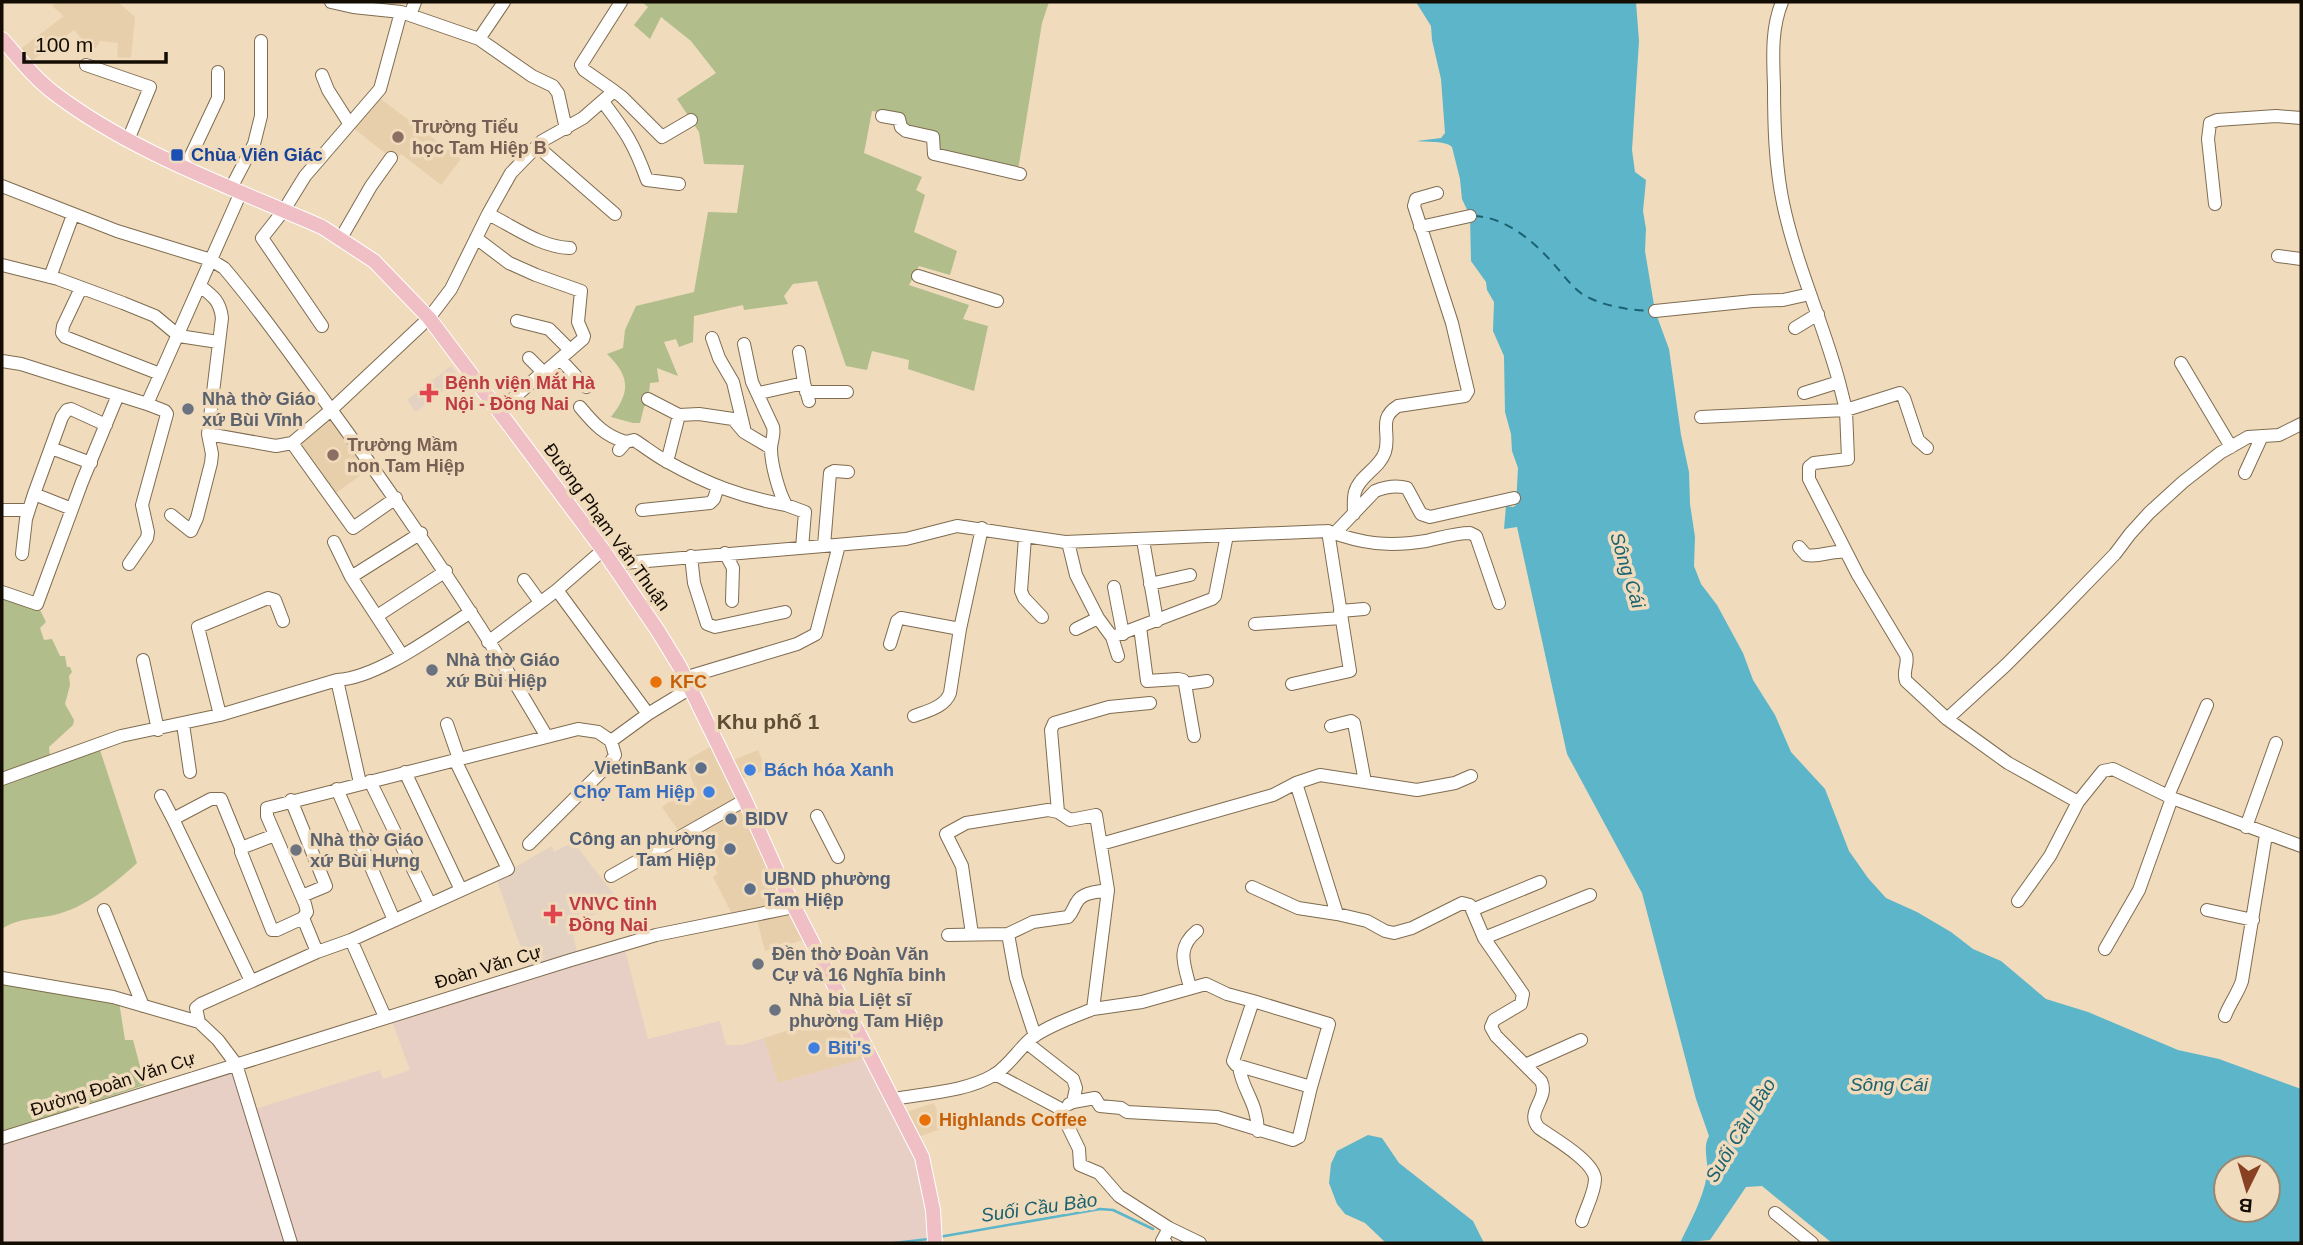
<svg xmlns="http://www.w3.org/2000/svg" width="2303" height="1245" viewBox="0 0 2303 1245" font-family="Helvetica,sans-serif">
<style>
.built{fill:#e8cfab}
.industrial{fill:#e7cfc5}
.medical{fill:#e3d1c1}
.green{fill:#b1bd8a}
.water{fill:#5db5c9;fill-rule:evenodd}
.lines{fill:none;stroke-linecap:round;stroke-linejoin:round}
.stream{stroke:#5db5c9;stroke-width:2.5}
.ferry{stroke:#1b6271;stroke-width:2;stroke-dasharray:9 7;stroke-linecap:butt}
.minor-casing{stroke:#7f6c50;stroke-width:14}
.major-casing{stroke:#fff;stroke-width:16}
.minor{stroke:#fff;stroke-width:12}
.major{stroke:#efbfc5;stroke-width:14}
.education-dot{fill:#8d6e63;stroke:#f0dbbc;stroke-width:2.5}
.transit-dot{fill:#1a4fb4;stroke:#f0dbbc;stroke-width:2.5}
.health-dot{fill:#e0444e;stroke:#f0dbbc;stroke-width:2.5}
.worship-dot{fill:#6b7280;stroke:#f0dbbc;stroke-width:2.5}
.food-dot{fill:#e8710a;stroke:#f0dbbc;stroke-width:2.5}
.service-dot{fill:#5c6f8a;stroke:#f0dbbc;stroke-width:2.5}
.shop-dot{fill:#3f7fe0;stroke:#f0dbbc;stroke-width:2.5}
.labels{text-anchor:middle;stroke-width:7;stroke-linejoin:round;paint-order:stroke}
.education-label{font-size:18px;font-weight:bold;fill:#785e54;stroke:#f0dbbc;text-anchor:start}
.transit-label{font-size:18px;font-weight:bold;fill:#164399;stroke:#f0dbbc;text-anchor:start}
.health-label{font-size:18px;font-weight:bold;fill:#be3a42;stroke:#f0dbbc;text-anchor:start}
.worship-label{font-size:18px;font-weight:bold;fill:#5b616d;stroke:#f0dbbc;text-anchor:start}
.street-label{font-size:18px;fill:#130c03;stroke:#f0dbbc}
.food-label{font-size:18px;font-weight:bold;fill:#c56008;stroke:#f0dbbc;text-anchor:start}
.service-label{font-size:18px;font-weight:bold;fill:#4e5e75;stroke:#f0dbbc;text-anchor:end}
.shop-label{font-size:18px;font-weight:bold;fill:#366cbe;stroke:#f0dbbc;text-anchor:start}
.water-label{font-size:19px;font-style:italic;fill:#1b6271;stroke:#f0dbbc}
.quarter-label{font-size:21px;font-weight:bold;fill:#5f4e33;stroke:#f0dbbc}
</style>
<rect width="100%" height="100%" fill="#f0dbbc"/>
<!-- built -->
<path class="built" d="M56,2H118L135,17L131,58L117,57L118,43L100,41L96,48L87,45L74,30L29,63L18,51L64,16L52,6Z
M378,97L461,159L441,185L401,154L395,161L351,126Z
M331,415L371,468L333,495L297,443Z
M712,746L739,800L680,833L662,807L694,784L683,762Z
M758,750L766,770L741,779L731,761Z
M742,806L786,904L732,914L713,877L718,873L703,854L715,845L703,828Z
M791,913L804,940L765,951L757,920Z
M842,1013L866,1058L778,1083L764,1038Z
M934,1103L944,1128L918,1137L906,1112Z"/>
<!-- industrial -->
<path class="industrial" d="M625,950L648,1039L720,1021L726,1045H742L764,1038L778,1083L866,1058L916,1159L923,1183L929,1239L894,1243H297L255,1109L380,1070L383,1079L410,1070L392,1021Z
M232,1071L285,1243H2V1143Z"/>
<!-- medical -->
<path class="medical" d="M451,366L460,378L416,412L407,400Z
M573,842L621,903L571,925L577,952L528,967L496,878L552,846L554,852Z"/>
<!-- green -->
<path class="green" d="M642,2H1049L1042,23L1018,170L936,151L938,139L907,128L898,115L872,111L864,153L922,177L916,190L925,195L914,232L957,251L950,275L919,266L909,285L969,305L963,319L988,326L974,391L908,369L909,360L872,351L867,370L846,366L817,281L793,284L784,296L788,304L744,310L743,305L694,316L693,342L679,347L676,339L664,342L678,376L657,368L659,382L650,383L648,403L644,407L640,423H633L611,417C631,392 630,376 607,354L623,348L625,330L636,306L694,292L708,212L737,213L744,165L704,164L699,132L677,99L716,73L691,41L661,17L650,39L634,25L648,7Z
M2,595L40,610L46,622L40,628L44,640L52,639L60,656H65L67,667H70L72,672L69,676L70,685L65,704L74,720L73,725L49,747L50,757L2,775Z
M99,747L137,863C114,884 85,908 54,915C37,919 17,918 2,929V782Z
M2,982L119,1002L125,1040H133L145,1085L2,1132Z"/>
<!-- water -->
<path class="water" d="M1416,2H1636L1639,41L1632,150L1635,172L1646,180L1643,211L1646,229L1645,251L1655,311L1669,349L1681,435L1689,472L1690,504L1695,537L1694,566L1701,584L1717,605L1743,653L1753,680L1775,715L1791,752L1825,789L1849,851L1868,878L1886,898L1917,912L1951,932L1973,949L2001,961L2046,999L2088,1012L2178,1050L2219,1059L2301,1089V1243H1832L1762,1186L1746,1187L1710,1240L1680,1243C1690,1222 1703,1199 1707,1175C1709,1162 1702,1148 1709,1136L1696,1099L1642,893L1567,754L1517,527L1504,529L1506,506L1513,507L1516,505L1518,468L1512,451L1511,434L1505,412L1504,356L1493,331L1494,302L1487,290L1486,282L1471,261L1470,216L1462,199L1460,179L1452,147C1445,140 1427,143 1417,141L1441,138L1445,133L1441,79L1432,40L1431,26ZM2226,1168H2268V1210H2226Z
M1368,1135L1382,1138L1399,1163L1473,1221L1484,1243H1386L1365,1223L1345,1214L1337,1204L1329,1183L1331,1164L1337,1151Z"/>
<g class="lines">
<!-- stream -->
<path class="stream" d="M939,1237L1100,1209L1113,1210L1153,1229
M894,1243L929,1239"/>
<!-- ferry -->
<path class="ferry" d="M1474,216C1505,217 1532,240 1552,262C1562,273 1570,285 1582,294C1602,306 1628,310 1650,311"/>
<defs>
<path id="minor" d="M331,2L353,7L401,12
M1782,2C1771,29 1773,57 1774,86C1774,125 1775,165 1783,203C1796,265 1823,322 1839,382L1804,393
M410,15L415,2
M479,39L504,2
M86,65L150,87L128,140
M322,75L328,90L349,123
M614,91L584,70L581,65L621,2
M603,102C626,132 634,144 647,180L679,184
M882,116L899,119L901,127L906,131L933,137L934,154L1020,174
M537,146L615,214
M185,168L218,98V72
M2,186L117,231L211,260L224,268C260,310 291,355 324,400C404,509 479,620 547,737
M231,188L254,144L261,116V41
M2215,204L2208,139L2210,123L2217,120L2276,116L2301,118
M488,214C515,227 540,247 570,248
M1420,227L1470,216
M341,238L371,186L391,158
M476,238L509,263L536,275L581,291L578,322L584,336L583,339L546,371L541,370L529,358
M2278,256L2301,259
M2,265L58,279L123,303L155,316L179,336
M918,276L997,301
M50,277L73,215
M81,288L63,326L62,333L65,337L160,374
M1655,311L1753,301L1783,300L1810,294
M517,321L549,329L570,350
M322,326L262,238L284,210L305,176L380,89L401,12L479,39L532,76L553,86L558,93L566,129
M1795,328L1818,314
M179,336L218,342
M712,338L719,358L733,382L744,428
M744,344L752,382L773,427C775,435 771,441 771,449C771,464 779,493 786,505L805,512L802,548
M799,352L804,383
M560,359L586,387
M2,361L21,364L147,404
M2181,363L2231,447
M1839,382L1846,410L1900,393L1904,398L1918,440L1927,448
M806,392H847
M759,393L804,383L809,401
M648,399L679,415L699,414L733,419L744,432L771,448
M580,407C594,424 605,436 626,442
M499,411L544,371
M1701,417L1846,410L1848,459L1814,463L1809,467V479L1858,575L1906,655C1909,664 1902,672 1906,681L1947,719L2006,665L2052,619L2115,554L2130,534L2149,513L2183,482L2220,453L2248,437L2279,435L2301,424
M208,434L276,446L292,443L331,410L429,318L451,289L488,214L511,173L542,141L583,118L614,91L622,97L662,137L691,120
M292,443L353,528L396,498
M51,448L91,463
M619,450L626,442L634,440C645,447 655,455 666,461C707,484 741,497 786,505
M667,462L679,415
M2245,473L2262,436
M72,509L34,494L62,417L67,410L71,409L106,425
M2,510H28
M642,510L710,503L714,499L718,486
M1354,514C1354,507 1353,499 1355,492C1359,476 1380,468 1385,452C1391,433 1377,419 1398,406L1465,396L1468,391L1452,323L1414,206L1416,199L1437,193
M171,515L191,531L197,518L211,463L212,454L208,434L222,318C220,301 213,296 200,286
M1335,533L1375,491C1385,487 1397,485 1407,488L1421,514L1430,517L1514,498
M1025,537L1021,591L1024,598L1042,617
M1143,540L1157,621
M334,542L351,577L402,655
M1068,542L1076,575L1098,618L1076,629
M824,546L830,473L834,471L848,472
M1799,547L1806,555C1820,558 1831,550 1845,552
M725,553L733,568L732,601
M22,554L26,519L34,494
M691,556L694,583L707,624L715,627L785,612
M129,564L147,538L148,532L142,505L167,414L165,411L147,404L241,192
M612,564L906,539L957,526L1065,542L1328,531C1363,544 1388,547 1426,541C1440,538 1455,533 1470,533L1476,536L1499,603
M351,577L421,533
M524,580L540,602
M1150,584L1190,575
M1114,587L1123,634
M557,590L648,714
M2,592L37,604L82,482L118,395
M1340,611L1364,609
M377,616L446,571
M1098,618L1112,637L1212,599L1215,596L1227,535
M1255,624L1341,618
M1140,627L1147,681L1178,679L1183,680L1185,684L1207,681
M1112,637L1118,656
M488,642L557,590L603,550
M890,644L897,621L901,618L960,629
M143,660L158,730
M684,678L797,644L816,634L839,545
M337,680L360,783
M1185,684L1194,736
M1292,684L1350,671L1328,531
M220,715L198,627L268,598L275,600L283,621
M914,716C927,711 945,707 950,693L960,629L982,528
M1947,719L2008,763L2078,802L2103,771L2113,769L2172,798L2301,846
M183,724L190,772
M447,724L459,759
M1331,726L1351,721L1354,723L1365,782
M405,772L461,890
M2,779L121,736L220,715L337,680C378,678 436,634 471,612
M370,781L430,904
M1296,783L1337,914L1367,921L1385,931L1394,933L1412,928L1462,903L1470,905L1484,938L1523,994L1521,1004L1494,1020L1491,1027L1496,1036L1541,1081C1550,1099 1524,1112 1539,1128C1553,1138 1594,1161 1595,1179C1595,1192 1586,1208 1582,1221
M337,789L394,920
M161,796L173,819
M2168,796L2207,705
M291,800L326,886L302,896
M1058,812L1051,730L1054,723L1109,707L1150,703
M817,816L838,857
M2246,827L2276,743
M275,835L241,848V852L272,930H277L303,918
M529,844L610,763L615,755L611,741L648,714L689,689
M1101,844L1273,795L1296,783L1320,775L1417,790L1455,783L1471,776
M241,848L221,799H211L173,819L251,981
M611,876L745,800
M1252,887L1298,908L1337,914
M2018,901L2050,856L2078,802
M104,910L143,1006
M1472,910L1540,882
M2207,910L2253,920
M1008,934L1033,922L1068,917C1073,912 1073,908 1077,902C1083,892 1097,892 1108,890
M948,935L1008,934L1016,978L1035,1036
M1484,938L1590,895
M351,940L385,1017
M2105,949L2139,890L2172,798
M317,952L303,918L307,912L305,904L267,816V808L578,729L598,732L611,741
M2,978L113,997L199,1022L218,1040L236,1064L291,1243
M1190,987C1184,964 1176,948 1197,931
M1253,1001L1329,1024L1311,1087
M2225,1016C2230,1003 2238,993 2242,981L2266,835
M199,1022L196,1008L201,1004L317,952L351,940L508,869L455,760
M1027,1043L1073,1079L1076,1088L1073,1102L1069,1104
M1525,1065L1581,1040
M1239,1067C1243,1092 1257,1101 1258,1131
M995,1074L1059,1108L1079,1149L1080,1165L1099,1173L1119,1196L1169,1228L1200,1243
M893,1099C926,1093 965,1092 994,1075C1010,1065 1019,1048 1033,1037C1050,1025 1073,1017 1093,1009L1108,890L1096,815L1070,820L1058,812L1048,810L966,823L946,834L962,866L972,934
M1073,1102L1095,1098L1100,1106L1121,1108L1127,1112L1217,1117L1293,1140L1299,1137L1310,1091L1311,1087L1236,1065L1233,1061L1253,1001L1227,994L1206,984L1142,1002L1093,1009
M2,1138L571,960L656,935L794,907
M1775,1213L1812,1243
M1166,1243L1162,1241L1169,1228"/>
<path id="major" d="M2,39C18,57 34,78 54,93C133,153 231,187 322,227L374,261L429,318L603,550L658,631L680,667L745,800L783,885L922,1157L933,1210L935,1243"/>
</defs>
<!-- minor casing -->
<use href="#minor" class="minor-casing"/>
<!-- major casing -->
<use href="#major" class="major-casing"/>
<!-- minor -->
<use href="#minor" class="minor"/>
<!-- major -->
<use href="#major" class="major"/>
</g>
<!-- markers -->
<g class="education-dot">
<circle cx="398" cy="137" r="7"/>
<circle cx="333" cy="455" r="7"/>
</g>
<rect class="transit-dot" x="170" y="148" width="14" height="14" rx="3.5"/>
<g class="health-dot">
<path d="M425.5 382.5h7v7h7v7h-7v7h-7v-7h-7v-7h7z"/>
<path d="M549.5 903.5h7v7h7v7h-7v7h-7v-7h-7v-7h7z"/>
</g>
<g class="worship-dot">
<circle cx="188" cy="409" r="7"/>
<circle cx="432" cy="670" r="7"/>
<circle cx="296" cy="850" r="7"/>
<circle cx="758" cy="964" r="7"/>
<circle cx="775" cy="1010" r="7"/>
</g>
<g class="food-dot">
<circle cx="656" cy="682" r="7"/>
<circle cx="925" cy="1120" r="7"/>
</g>
<g class="service-dot">
<circle cx="701" cy="768" r="7"/>
<circle cx="731" cy="819" r="7"/>
<circle cx="730" cy="849" r="7"/>
<circle cx="750" cy="889" r="7"/>
</g>
<g class="shop-dot">
<circle cx="750" cy="770" r="7"/>
<circle cx="709" cy="792" r="7"/>
<circle cx="814" cy="1048" r="7"/>
</g>
<g class="labels">
<!-- education labels -->
<g class="education-label">
<text x="412" y="133">Trường Tiểu<tspan x="412" dy="21">học Tam Hiệp B</tspan></text>
<text x="347" y="451">Trường Mầm<tspan x="347" dy="21">non Tam Hiệp</tspan></text>
</g>
<!-- transit labels -->
<g class="transit-label">
<text x="191" y="161">Chùa Viên Giác</text>
</g>
<!-- health labels -->
<g class="health-label">
<text x="445" y="389">Bệnh viện Mắt Hà<tspan x="445" dy="21">Nội - Đồng Nai</tspan></text>
<text x="569" y="910">VNVC tỉnh<tspan x="569" dy="21">Đồng Nai</tspan></text>
</g>
<!-- worship labels -->
<g class="worship-label">
<text x="202" y="405">Nhà thờ Giáo<tspan x="202" dy="21">xứ Bùi Vĩnh</tspan></text>
<text x="446" y="666">Nhà thờ Giáo<tspan x="446" dy="21">xứ Bùi Hiệp</tspan></text>
<text x="310" y="846">Nhà thờ Giáo<tspan x="310" dy="21">xứ Bùi Hưng</tspan></text>
<text x="772" y="960">Đền thờ Đoàn Văn<tspan x="772" dy="21">Cự và 16 Nghĩa binh</tspan></text>
<text x="789" y="1006">Nhà bia Liệt sĩ<tspan x="789" dy="21">phường Tam Hiệp</tspan></text>
</g>
<!-- street labels -->
<g class="street-label">
<text transform="translate(607 527) rotate(54)" y="6">Đường Phạm Văn Thuận</text>
<text transform="translate(488 967) rotate(-17)" y="6">Đoàn Văn Cự</text>
<text transform="translate(113 1084) rotate(-18)" y="6">Đường Đoàn Văn Cự</text>
</g>
<!-- food labels -->
<g class="food-label">
<text x="670" y="688">KFC</text>
<text x="939" y="1126">Highlands Coffee</text>
</g>
<!-- service labels -->
<g class="service-label">
<text x="687" y="774">VietinBank</text>
<text x="745" y="825" text-anchor="start">BIDV</text>
<text x="716" y="845">Công an phường<tspan x="716" dy="21">Tam Hiệp</tspan></text>
<text x="764" y="885" text-anchor="start">UBND phường<tspan x="764" dy="21">Tam Hiệp</tspan></text>
</g>
<!-- shop labels -->
<g class="shop-label">
<text x="764" y="776">Bách hóa Xanh</text>
<text x="695" y="798" text-anchor="end">Chợ Tam Hiệp</text>
<text x="828" y="1054">Biti's</text>
</g>
<!-- water labels -->
<g class="water-label">
<text transform="translate(1628 570) rotate(73)" y="7">Sông Cái</text>
<text x="1889" y="1091">Sông Cái</text>
<text transform="translate(1740 1130) rotate(-59)" y="7">Suối Cầu Bào</text>
<text transform="translate(1039 1207) rotate(-8)" y="7">Suối Cầu Bào</text>
</g>
<!-- quarter labels -->
<g class="quarter-label">
<text x="768" y="729">Khu phố 1</text>
</g>
</g>
<!-- border -->
<rect width="2303" height="1245" fill="none" stroke="#130c03" stroke-width="7"/>
<!-- north arrow -->
<g transform="translate(2247 1189) rotate(185)"><circle r="33" fill="#f0dbbc" stroke="#988872" stroke-width="2"/>
<path d="M0-5L12 26L0 18L-12 26Z" fill="#894123"/>
<text y="-10" font-size="19" font-weight="bold" text-anchor="middle" fill="#130c03">B</text>
</g>
<!-- scale -->
<path d="M24 52v10h142v-10" fill="none" stroke="#130c03" stroke-width="3.5"/>
<text x="35" y="52" font-size="21" fill="#130c03" stroke="#f0dbbc" stroke-width="5" paint-order="stroke">100 m</text>
</svg>
